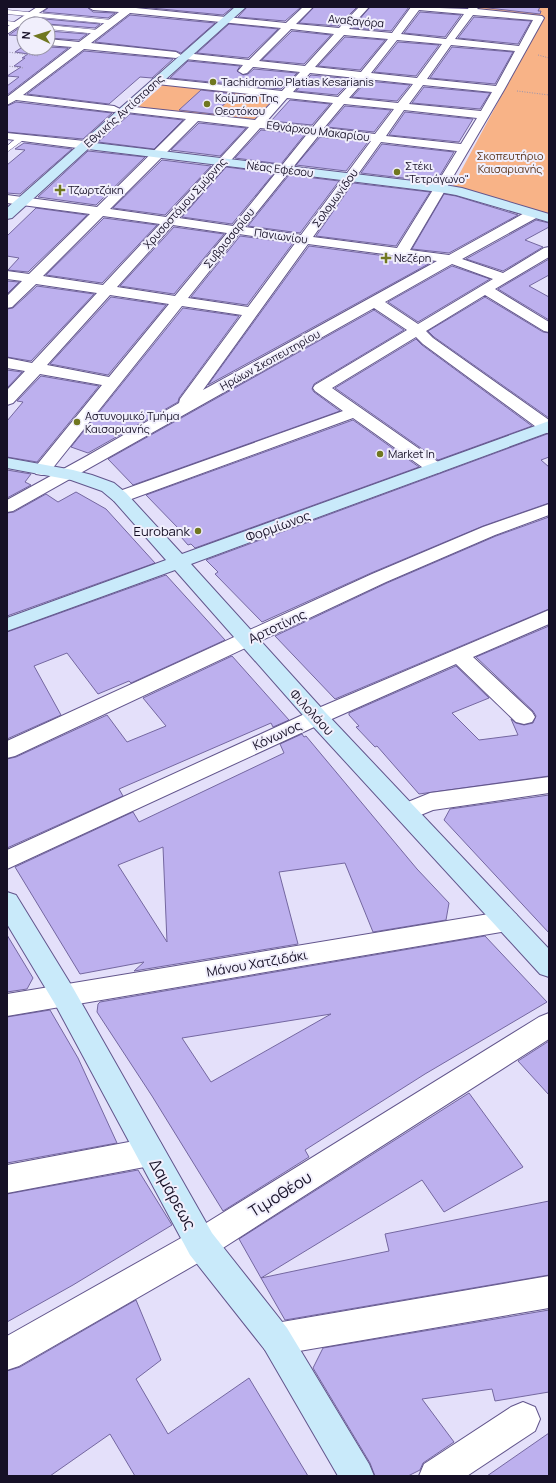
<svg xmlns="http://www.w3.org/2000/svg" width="556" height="1483" viewBox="0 0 556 1483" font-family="Manrope,sans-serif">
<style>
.green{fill:#f8b387}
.building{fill:#bdb0ee;stroke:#7467a0;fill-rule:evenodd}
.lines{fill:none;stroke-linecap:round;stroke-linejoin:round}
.lane-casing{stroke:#62558c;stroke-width:1}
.street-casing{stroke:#62558c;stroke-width:2}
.secondary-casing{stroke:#62558c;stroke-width:2}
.path{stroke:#9893ac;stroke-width:1;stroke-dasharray:1 1.5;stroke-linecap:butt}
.lane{fill:#fff;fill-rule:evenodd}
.street{fill:#fff;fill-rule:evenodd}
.secondary{fill:#c9eafa;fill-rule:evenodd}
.poi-dot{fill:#707720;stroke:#f1effc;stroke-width:1.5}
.labels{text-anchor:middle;stroke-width:4;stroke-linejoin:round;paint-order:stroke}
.far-street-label{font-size:11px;fill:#161026;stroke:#f1effc}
.far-poi-label{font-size:11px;fill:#161026;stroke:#f1effc;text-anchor:start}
.far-park-label{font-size:11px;fill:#593318;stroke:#f1effc}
.street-label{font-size:13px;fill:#161026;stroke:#f1effc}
.poi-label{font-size:13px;fill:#161026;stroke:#f1effc;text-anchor:end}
.near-street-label{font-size:16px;fill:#161026;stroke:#f1effc}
</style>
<rect width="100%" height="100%" fill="#e4e0fa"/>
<!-- green -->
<path class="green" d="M469,7H549V215L453,186L543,18L466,11Z
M165,83L277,95L253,122L137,108Z"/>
<!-- building -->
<path class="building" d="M49,7H87L93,12L115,13L108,18L43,12Z
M141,7H233L223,15Z
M247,7H301L285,21L238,17Z
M314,7H357L338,26L299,23Z
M370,7H409L391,31L352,28Z
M480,7H540L538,11H541L540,14Z
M420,12L461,15L445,37L404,33Z
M130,15L215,23L181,53L176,51L95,42Z
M474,17L531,21L518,44L458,38Z
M34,18L100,24L95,28L48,24H28L27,22Z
M229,24L278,29L248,58L197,53Z
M19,28H24V36L9,35Z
M48,31L87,34L79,40L48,38Z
M292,31L331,35L304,64L262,60Z
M345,37L385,40L360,70L318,66Z
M398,42L439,45L416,76L374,72Z
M24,46V48H48V47L68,48L7,95V86L19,77L7,76L21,67L14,66L25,58H22L28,54L15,52Z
M452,47L513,52L495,84L430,78Z
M84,51L173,59L152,78L140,77L109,104L27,94Z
M188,61L240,66L237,71L243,75L248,74L254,69L297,73L281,89L170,78Z
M311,75L353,79L337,95L296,91Z
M367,81L410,85L397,101L352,97Z
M424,87L490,93L480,109L412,103Z
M201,90L235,94L214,114L179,110Z
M290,100L330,104L312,125L271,121Z
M16,102L112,113L83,139L7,132V106Z
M345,106L391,110L374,132L327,127Z
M405,112L473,119L459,142L389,135Z
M130,114L183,120L154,149L98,142Z
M199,123L246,128L220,156L171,150Z
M261,130L305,134L281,164L235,158Z
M320,137L368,142L346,171L296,165Z
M24,143L72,149L20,194L7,193V165L25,150L15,149Z
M382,144L454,152L436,182L361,173Z
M88,151L145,157L96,205L38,197Z
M162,160L211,166L165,215L113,208Z
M226,167L274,173L232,224L182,217Z
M289,175L339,181L300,233L248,226Z
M353,183L430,192L396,246L316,236Z
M444,194L456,196L518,215L449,253L412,249Z
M36,208L87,215L28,272L8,270L19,258L7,256V236Z
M104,218L157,225L102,283L46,275Z
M536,220L549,223V227L525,240L543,247L503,271L466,259Z
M174,227L224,234L174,294L120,286Z
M240,236L293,243L247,305L191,297Z
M309,246L432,262L208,385Z
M549,259V275L529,286L549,297V320L498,289Z
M452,266L490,279L418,322L388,302Z
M7,281L19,282L7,294Z
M37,286L94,294L31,361L7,357V309L13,308Z
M111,297L166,305L108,375L50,364Z
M485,297L543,332L549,333V418L434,337L428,331Z
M183,308L239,316L179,398L178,402L88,453L71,447Z
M374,310L404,330L314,384L312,389L314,392L340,411L133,485L108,459Z
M416,339L422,345L532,426L438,460L335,388Z
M7,370L22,372L7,388Z
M41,376L99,386L37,462L7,457V421L23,402L17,401Z
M353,420L419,467L195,548L191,544L188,545L174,529L178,528L146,495Z
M547,434H549V457L541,460L549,467V503L483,526L371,573L262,622L215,574L218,572L206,560Z
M7,470L31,474L25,482L31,485L7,498Z
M76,492L106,509L155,563L7,616V513L14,512L46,494L58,502Z
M549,517V609L335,699L275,636L387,583L496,536Z
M166,575L225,640L131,683L129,681L98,694L67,653L34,666L61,715L7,739V632Z
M549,626V776L419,794L377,746L375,747L356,727L359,726L349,715V713L456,666L489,698L452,713L479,740L518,735L511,719L516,723L524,725L533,723L536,716L533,711L476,657Z
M232,656L289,720L273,727L271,723L119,789L123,796L7,848V759L16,757L107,715L127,742L166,726L143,698Z
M302,734L304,737L306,736L417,869L449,903L446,920L373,932L345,863L279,872L298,944L134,971L144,962L80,974L15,867L133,812L139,822L284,753L280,744ZM163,847L167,942L118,865Z
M549,795V933L444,820L450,809Z
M7,935L33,978L27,989L7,992Z
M485,936L547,1002L425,1074L305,1150L309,1157L223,1211L152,1096L97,1012L98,1004L100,1002ZM331,1014L211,1082L182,1038Z
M50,1010L78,1058L117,1143L7,1163V1017Z
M549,1041V1095L518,1061Z
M469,1093L523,1167L444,1212L422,1180L261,1278L239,1239Z
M138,1170L172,1225L73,1285L7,1322V1194Z
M549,1201V1275L285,1320L261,1278L389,1251L385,1234Z
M136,1300L161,1360L136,1379L168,1434L249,1378L308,1476H135L110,1434L50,1476H7V1371L20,1367Z
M549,1310V1392L495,1401L492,1389L422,1399L454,1442L423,1463L420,1470L408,1476H375L370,1463L313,1368L323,1348Z
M549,1433V1476H487Z"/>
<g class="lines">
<defs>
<path id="lane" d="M7,10L112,20L115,22L112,24L7,14Z
M7,21L24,23L27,24H24V27L7,25Z
M48,25L98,30L101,32L98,34L48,29Z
M19,136H22L26,138L7,152V146Z"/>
<path id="street" d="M37,7H48L7,34V27Z
M88,7H137L136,8L286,23L303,7H313L296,24L339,28L359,7H369L349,29L392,33L411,7L468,9L469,7H479L477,9L542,16L544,18L504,90L410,250L449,255L528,211H538L539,214L538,217L462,259L503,273L544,248L549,247V257L495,289L549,322V332L544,331L485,295L426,331L433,338L549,420V433L543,432L423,344L416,337L332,388L441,464L444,468L441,472L435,473L429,472L353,418L126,501L120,502L114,501L111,497L114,493L343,411L315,391L313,388L315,385L407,330L374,308L13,511L7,512V500L87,456L179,403L180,399L242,315L182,306L48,474L42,475L36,474L33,470L36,466L102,385L40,374L13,403L7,405V390L25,371L7,368V358L32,363L97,293L36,284L12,307L7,308V296L22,281L7,279V271L29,274L90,214L7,203V195L97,207L186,119L126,112L120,109L122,107L126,106L255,120L277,97L157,84L153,83L152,81L153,79L157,78L282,91L300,72L253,67L247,73L243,74L238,71L243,65L185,59L180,56L176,58L84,49L23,95L114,106L120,109L118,111L114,112L16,100L7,105V97L72,47L48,45V39L79,42L119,12L93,10ZM419,10L464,14L446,39L401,34ZM130,13L281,28L249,60L185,53L181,55L176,52L91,43ZM473,15L533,20L519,46L455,39ZM291,29L334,34L305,66L259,61ZM344,35L388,39L361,72L315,67ZM397,40L442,44L417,78L371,73ZM451,45L515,51L496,86L427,79ZM310,73L356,78L338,97L293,92ZM366,79L413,84L398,103L349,98ZM423,85L492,92L481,111L409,104ZM287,98L333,103L313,127L266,122ZM344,104L394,109L375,134L324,128ZM404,110L477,118L461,144L386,136ZM198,121L249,127L166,217L110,209ZM260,128L308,133L233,226L179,218ZM319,135L371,141L301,235L245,227ZM381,142L457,151L397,248L313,237ZM103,216L160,224L103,285L43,276ZM173,225L227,233L175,296L117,287ZM239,234L296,242L248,307L188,298ZM308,244L437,261L203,390ZM452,264L493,279L418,324L385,302ZM110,295L169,304L109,377L47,365Z
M7,133L85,141L89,143L91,145L89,147L85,149L7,139Z
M549,504V515L495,535L386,582L15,756L7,758V741L372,574L483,527Z
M549,610V624L473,657L532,712L535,717L532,722L524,724L516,722L456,664L325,722L7,869V850L309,712Z
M549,777V793L433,810L406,821L398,818L394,812L398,806L430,793Z
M507,911L516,914L520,921L516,928L507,931L7,1016V994Z
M549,1013V1039L212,1255L19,1366L7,1370V1336L190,1233L539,1017Z
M150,1138L160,1142L165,1152L160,1162L150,1166L7,1193V1165Z
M549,1276V1308L276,1355L265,1350L260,1339L265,1328L276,1323Z
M523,1402L535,1407L540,1419L535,1431L467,1476H419L424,1464L511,1407Z"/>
<path id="secondary" d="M235,7H246L95,143L439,184L462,188L549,214V222L456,195L439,192L88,149L12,218L7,219V208Z
M549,421V432L191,564L325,712L549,949V977L540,974L309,722L175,570L7,631V618L166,560L114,501L102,491L71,480L7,468V458L73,470L92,475L114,483L126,493L182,554Z
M7,892L16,895L73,988L212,1233L287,1328L369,1464L374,1476H338L265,1350L190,1255L55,1004L7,924Z"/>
</defs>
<!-- lane casing -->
<use href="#lane" class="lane-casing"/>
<!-- street casing -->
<use href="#street" class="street-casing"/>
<!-- secondary casing -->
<use href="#secondary" class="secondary-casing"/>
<!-- path -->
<path class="path" d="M7,52L39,56
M538,55L549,58
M7,66L24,68
M517,91L549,95"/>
<!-- lane -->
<use href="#lane" class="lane"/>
<!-- street -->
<use href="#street" class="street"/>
<!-- secondary -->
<use href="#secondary" class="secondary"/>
</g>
<!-- markers -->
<g class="poi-dot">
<circle cx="213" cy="82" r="4"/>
<circle cx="207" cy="104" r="4"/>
<circle cx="397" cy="172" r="4"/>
<path d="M58 184h4v4h4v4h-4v4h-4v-4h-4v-4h4z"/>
<path d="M384 252h4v4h4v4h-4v4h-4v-4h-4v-4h4z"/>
<circle cx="77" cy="422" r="4"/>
<circle cx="380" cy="454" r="4"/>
<circle cx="198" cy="531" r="4"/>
</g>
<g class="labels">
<!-- far-street labels -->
<g class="far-street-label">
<text transform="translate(356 21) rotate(5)" y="4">Αναξαγόρα</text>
<text transform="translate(124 111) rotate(-42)" y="4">Εθνικής Αντίστασης</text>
<text transform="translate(318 131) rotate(7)" y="4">Εθνάρχου Μακαρίου</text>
<text transform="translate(280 169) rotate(7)" y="4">Νέας Εφέσου</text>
<text transform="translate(335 198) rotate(-54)" y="4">Σολομωνίδου</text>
<text transform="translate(185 203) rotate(-48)" y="4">Χρυσοστόμου Σμύρνης</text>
<text transform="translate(281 236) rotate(8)" y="4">Πανιωνίου</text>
<text transform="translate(229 238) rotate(-51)" y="4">Συβρισσαρίου</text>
<text transform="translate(270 360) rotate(-29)" y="4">Ηρώων Σκοπευτηρίου</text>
</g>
<!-- far-poi labels -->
<g class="far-poi-label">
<text x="221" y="86">Tachidromio Platias Kesarianis</text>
<text x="215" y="102">Κοίμηση Της<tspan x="215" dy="13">Θεοτόκου</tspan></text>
<text x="405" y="170">Στέκι<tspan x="405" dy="13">"Τετράγωνο"</tspan></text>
<text x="68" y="194">Τζωρτζάκη</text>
<text x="394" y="262">Νεζέρη</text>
<text x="85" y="420">Αστυνομικό Τμήμα<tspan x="85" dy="13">Καισαριανής</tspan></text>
<text x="388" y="458">Market In</text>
</g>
<!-- far-park labels -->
<g class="far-park-label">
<text x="510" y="160">Σκοπευτήριο<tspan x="510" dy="13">Καισαριανής</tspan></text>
</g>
<!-- street labels -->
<g class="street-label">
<text transform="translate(278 526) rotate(-20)" y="5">Φορμίωνος</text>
<text transform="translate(277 626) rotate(-25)" y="5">Αρτοτίνης</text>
<text transform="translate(312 712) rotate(47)" y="5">Φιλολάου</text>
<text transform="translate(277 735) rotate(-25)" y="5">Κόνωνος</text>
<text transform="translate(257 963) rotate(-10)" y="5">Μάνου Χατζιδάκι</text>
</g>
<!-- poi labels -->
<g class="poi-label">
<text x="190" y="536">Eurobank</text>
</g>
<!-- near-street labels -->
<g class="near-street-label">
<text transform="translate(173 1194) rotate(61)" y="6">Δαμάρεως</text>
<text transform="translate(280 1194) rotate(-32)" y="6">Τιμοθέου</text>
</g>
</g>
<!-- border -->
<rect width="556" height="1483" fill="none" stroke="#161026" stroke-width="16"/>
<!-- north arrow -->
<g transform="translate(36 36) rotate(274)"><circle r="19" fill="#f1effc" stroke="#9996a6"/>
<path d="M0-3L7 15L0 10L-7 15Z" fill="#707720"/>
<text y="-6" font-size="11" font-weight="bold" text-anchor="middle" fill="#161026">N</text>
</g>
</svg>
